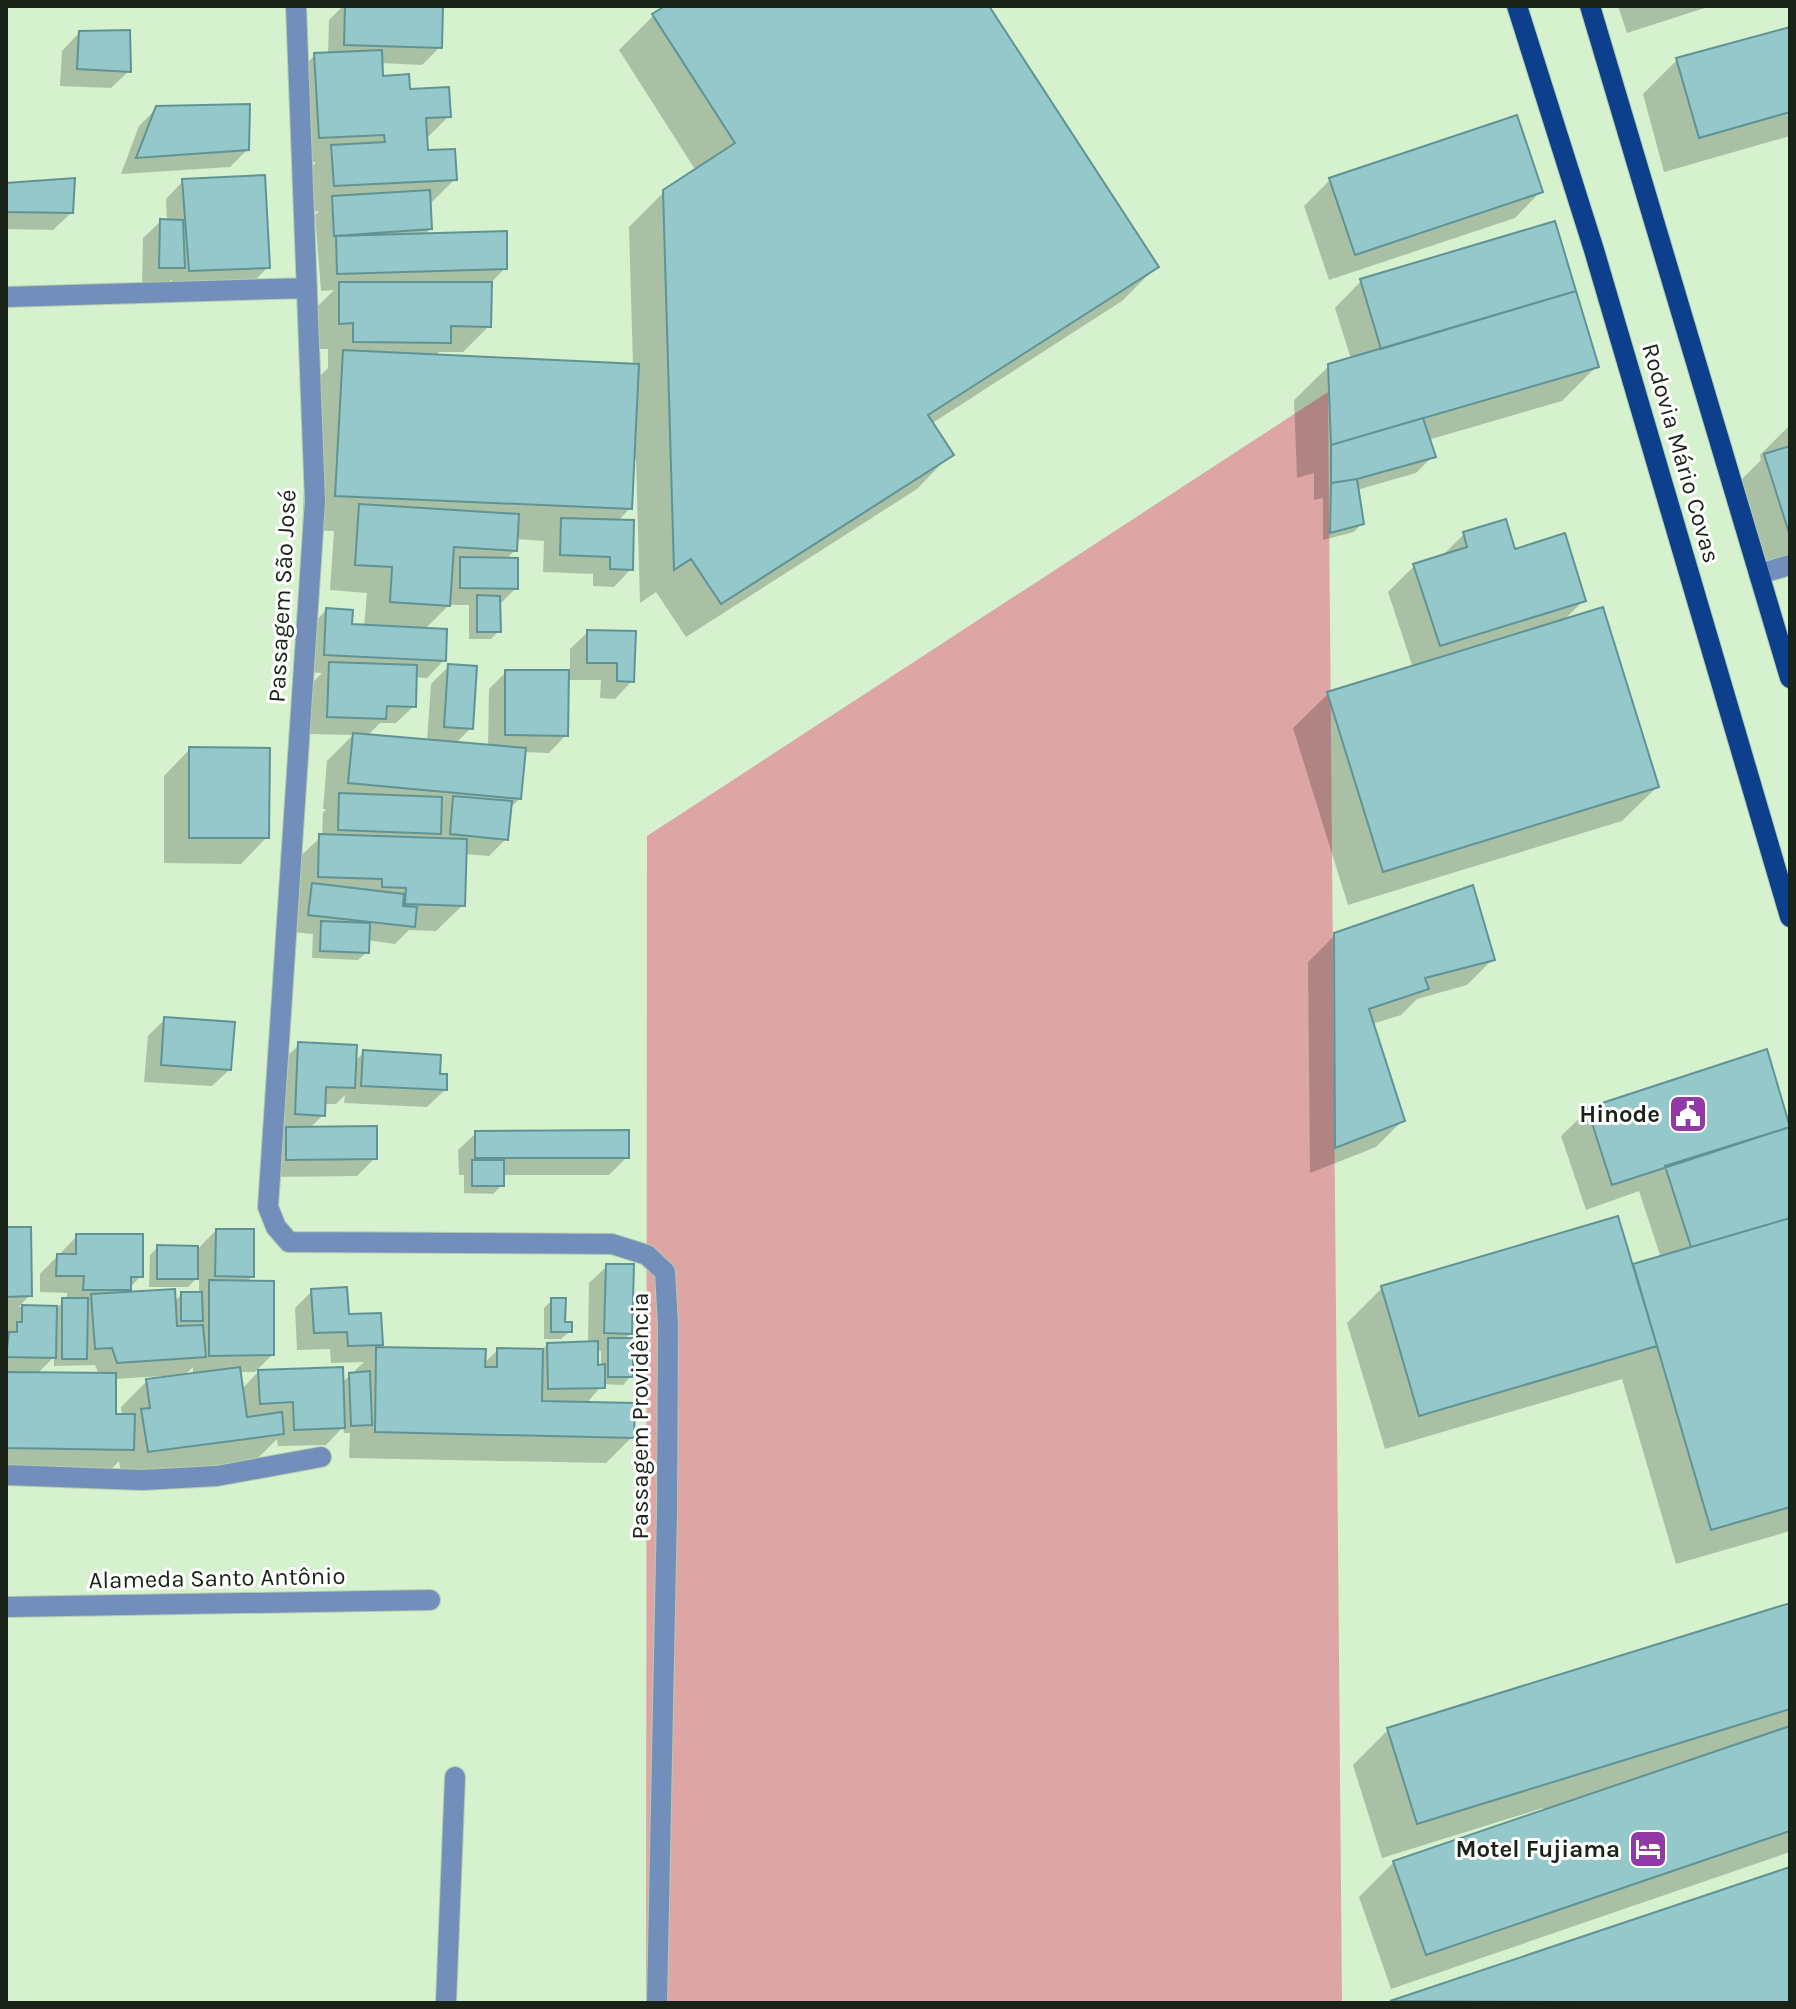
<svg xmlns="http://www.w3.org/2000/svg" width="1796" height="2009" viewBox="0 0 1796 2009" font-family="Karla,sans-serif">
<style>
.green{fill:#dea5a5}
.shadow{fill:#0003;fill-rule:evenodd}
.building{fill:#94c8ca;stroke:#609395;stroke-width:2}
.lines{fill:none;stroke-linecap:round;stroke-linejoin:round}
.minor-casing{stroke:#b3ccad;stroke-width:22}
.primary-casing{stroke:#b3ccad;stroke-width:22}
.minor{stroke:#728eba;stroke-width:20}
.primary{stroke:#0c408c;stroke-width:20}
.labels{text-anchor:middle;stroke-width:6;stroke-linejoin:round;paint-order:stroke}
.street-label{font-size:24px;fill:#192317;stroke:#fff}
.poi-label{font-size:24px;font-weight:bold;fill:#192317;stroke:#fff;text-anchor:end}
</style>
<rect width="100%" height="100%" fill="#d5f1ce"/>
<!-- green -->
<path class="green" d="M1328,392L1342,2003H646L647,836Z"/>
<!-- shadow -->
<path class="shadow" d="M343,6H441L440,47L422,65L381,63V78L449,116L425,140L426,152L455,179L429,205L430,229L423,236L505,268L490,284L489,326L463,352H439L435,356L633,366L629,227L664,192L696,171L619,50L653,16L663,9L661,6H987L1156,267L1122,301L931,424L951,454L917,489L686,637L656,592L640,603L636,459H633L630,508L617,522L631,569L614,587L593,586V574L543,572L544,541L515,539V550L506,560L516,588L498,606L499,631L491,639H469V605H449L424,630L444,660L427,678L415,677L414,706L396,723H380L367,736L427,741L431,684L449,666L471,728L455,744L488,747L489,689L506,672H570V649L588,632L634,633L632,681L615,699L600,698L601,680H567L566,735L549,753L524,752L520,798L510,808L506,839L489,856L465,854L463,905L436,931L409,930L395,944L367,940V952L358,960L312,958L313,934L291,932L294,862L322,836L323,813L326,809H323L327,761L353,735L310,734L313,682L322,673L307,672L309,628L326,610L350,626L364,627L367,593L330,590L334,531L302,530L309,387L328,368V349H314V310L334,290L321,291L315,215L319,211L308,212L306,173L316,162L293,163L289,81L315,55L328,54L329,20Z
M1618,6H1711L1627,33Z
M1790,29V136L1664,172L1643,94L1677,60Z
M79,33L129,71L111,88L60,86L62,51Z
M157,108L247,150L230,167L121,174L139,126Z
M1330,180L1541,191L1515,218L1329,280L1304,206Z
M183,181L268,267L251,284L172,288V279L166,285L142,284L143,238L161,221H167L166,199Z
M6,185L71,213L53,230L6,229Z
M1361,281L1597,366L1562,401L1428,440L1433,456L1416,473L1357,490L1362,523L1354,532L1323,540V498L1314,500V473L1297,478L1294,400L1329,366L1351,359L1335,308Z
M1790,425V565L1757,575L1730,491L1761,460L1760,455Z
M1464,534L1584,600L1562,622L1657,787L1622,821L1348,905L1293,728L1328,694L1413,668L1388,592L1414,566L1440,558Z
M190,749L267,837L241,864L164,863V776Z
M1335,935L1493,959L1467,985L1417,999L1401,1015L1372,1024L1403,1120L1376,1147L1310,1173L1308,962Z
M165,1019L230,1069L212,1086L144,1082L148,1036Z
M299,1045L354,1062L364,1052L438,1075L445,1090L427,1107L344,1103L345,1095L336,1104H324L323,1115L310,1128L375,1158L357,1176L269,1177V1146L284,1131H279L281,1062Z
M1588,1110L1790,1129V1531L1676,1564L1622,1379L1385,1449L1347,1323L1382,1288L1617,1218L1632,1267L1661,1258L1639,1191L1586,1210L1561,1136Z
M476,1133L627,1157L609,1175H502V1185L493,1194L464,1193V1175H459L458,1150Z
M6,1229L30,1295L19,1307L56,1308L67,1300V1293L40,1292V1274L77,1236L141,1276L124,1294L173,1303L182,1294H199V1276L188,1287H149L150,1255L158,1247L196,1251L216,1230L252,1276L246,1283L272,1355L255,1372H239L241,1390L258,1372L341,1369L342,1383L364,1362L331,1363L330,1349L297,1350L295,1308L312,1291L381,1344L376,1349L483,1364L498,1350L541,1351L547,1345L588,1343L589,1283L607,1266L630,1334L623,1340L631,1376L623,1385L603,1384L586,1404L632,1437L606,1463L349,1458L350,1433H344L343,1427L326,1445L278,1446L277,1439L256,1460L122,1478L119,1461L106,1475L6,1474V1324L9,1321L6,1322ZM596,1350L601,1351V1367H596ZM54,1357V1366L95,1365L99,1375L37,1374ZM193,1367V1375L184,1376ZM162,1376V1379L147,1381L121,1407L122,1416H114V1379Z
M552,1300L563,1324L570,1331L561,1339H544V1308Z
M1790,1605V1852L1391,1989L1359,1897L1394,1862L1544,1812L1543,1808L1382,1858L1353,1765L1388,1730Z
M1790,1869V2003H1391Z"/>
<!-- building -->
<path class="building" d="M345,6H443L442,48L344,45Z
M665,6H989L1159,267L928,415L954,455L721,604L691,559L674,570L663,190L735,143L652,14Z
M1790,27V112L1699,138L1676,58Z
M130,30L131,72L77,69L79,31Z
M382,50L383,76L409,74L410,89L449,87L451,117L426,118L428,150L455,149L457,180L334,186L331,145L385,142L384,135L319,138L314,53Z
M250,104L249,150L136,158L156,106Z
M1517,115L1543,192L1355,255L1329,178Z
M265,175L270,268L189,271L182,179Z
M75,178L73,213L6,212V183Z
M430,190L432,229L334,236L332,196Z
M160,219L183,220L185,268H159Z
M1555,221L1576,291L1381,349L1360,279Z
M507,231V269L337,274L336,236Z
M339,282H492L491,327L451,326V343L353,342V323L339,324Z
M1576,291L1599,367L1331,445L1328,364Z
M343,350L639,364L632,509L335,496Z
M1423,418L1436,457L1357,479L1331,483V445Z
M1790,446V536L1764,454Z
M1357,479L1364,524L1330,533L1331,483Z
M359,504L519,514L517,551L454,547L450,606L390,602L392,567L355,565Z
M561,518L634,520L633,570L610,569V557L560,555Z
M1506,519L1515,549L1565,533L1586,601L1440,646L1413,564L1467,547L1463,532Z
M460,557L518,558V589L460,588Z
M477,595L500,596L501,632H477Z
M1603,607L1659,787L1383,872L1327,692Z
M326,608L353,610L352,624L447,629L446,661L324,655Z
M587,630L636,631L634,682L617,681V663H587Z
M329,662L417,665L416,707L387,706L386,719L327,717Z
M448,664L477,666L473,729L444,727Z
M505,670H569L568,736L505,735Z
M353,733L526,748L521,799L348,783Z
M189,747L270,748L269,838H189Z
M339,793L442,797L441,834L338,830Z
M453,796L512,801L508,840L450,834Z
M319,834L467,839L465,906L405,904L406,888L382,887V879L318,877Z
M312,883L404,894L403,906L417,907L415,927L308,915Z
M1473,885L1495,960L1425,978L1429,989L1369,1009L1405,1121L1335,1148L1334,933Z
M321,921L370,923L369,953L320,951Z
M164,1017L235,1022L231,1070L161,1065Z
M298,1042L357,1045L355,1088L326,1087L325,1116L295,1114Z
M1767,1049L1790,1127L1612,1185L1587,1108Z
M363,1050L441,1055L440,1074H447V1090L361,1086Z
M377,1126V1159L286,1160V1127Z
M1790,1127V1218L1691,1247L1665,1166Z
M629,1130V1158H475V1131Z
M472,1160H504V1186H472Z
M1618,1216L1657,1346L1419,1416L1381,1286Z
M1790,1218V1507L1711,1530L1633,1264Z
M6,1227H31L32,1296L6,1297Z
M216,1229H254V1277L215,1276Z
M76,1234H143V1277H131V1290H83L84,1276H56L57,1254H76Z
M157,1245L198,1246V1279H157Z
M606,1264H634L632,1334L604,1333Z
M209,1280L274,1281V1355L209,1356Z
M347,1287L349,1314L381,1313L383,1345L348,1346L347,1332L314,1333L311,1289Z
M175,1289L177,1326L203,1325L206,1357L117,1363L112,1348L95,1349L91,1294Z
M181,1292H202L203,1321H181Z
M62,1298H88L87,1359H62Z
M551,1298H566L565,1322H572V1332H551Z
M22,1305L57,1306L56,1358L6,1357L9,1332H17V1322H22Z
M608,1338H633V1377H608Z
M598,1341V1365L605,1364V1388L548,1389L547,1343Z
M376,1347L486,1349L485,1367H497V1348L543,1349L542,1401L635,1403L634,1438L375,1432Z
M240,1367L247,1417L282,1412L284,1434L148,1452L141,1409L150,1408L146,1379Z
M343,1367L345,1428L294,1430L293,1402L260,1404L258,1370Z
M370,1371L372,1425L351,1426L349,1373Z
M6,1372L116,1373V1414H135L134,1450L6,1448Z
M1790,1603V1709L1417,1824L1387,1728Z
M1790,1726V1831L1426,1955L1393,1861Z
M1790,1867V2002L1786,2003L1390,2001Z"/>
<g class="lines">
<defs>
<path id="minor" d="M296,6L315,501L268,1207L276,1227L289,1242L612,1244L647,1255L665,1272L668,1325L667,1510L657,2003
M6,297L307,288
M1759,574L1790,565
M6,1475L142,1480L217,1476L321,1457
M6,1607L430,1600
M446,2003L455,1777"/>
<path id="primary" d="M1517,6L1594,250L1790,917
M1590,6L1790,678"/>
</defs>
<!-- minor casing -->
<use href="#minor" class="minor-casing"/>
<!-- primary casing -->
<use href="#primary" class="primary-casing"/>
<!-- minor -->
<use href="#minor" class="minor"/>
<!-- primary -->
<use href="#primary" class="primary"/>
</g>
<!-- icons -->
<defs>
<symbol id="civic-square" viewBox="-11 -11 22 22"><rect x="-9" y="-9" width="18" height="18" rx="4" fill="#913aa6" stroke="#fff"/><path d="M-.6-6.5H3V-4.5H.6V-3L4-1V1h2V6H-6V1h2V-1L-.6-3ZM-1.2 2.5V6h2.4V2.5Z" fill="#fff"/></symbol>
<symbol id="hotel-square" viewBox="-11 -11 22 22"><rect x="-9" y="-9" width="18" height="18" rx="4" fill="#913aa6" stroke="#fff"/><path d="M-6-4.5h1.5V1H6V5H4.5V3h-9V5H-6ZM-4 0a1.8 1.8 0 1 1 3.6 0ZM.5 0V-2.5h3Q6-2.5 6 0Z" fill="#fff"/></symbol>
</defs>
<g fill-rule="evenodd">
<use href="#civic-square" x="1666" y="1092" width="44" height="44"/>
<use href="#hotel-square" x="1626" y="1827" width="44" height="44"/>
</g>
<g class="labels">
<!-- street labels -->
<g class="street-label">
<text transform="translate(1681 453) rotate(74)" y="8">Rodovia Mário Covas</text>
<text transform="translate(282 596) rotate(-87)" y="8">Passagem São José</text>
<text transform="translate(640 1416) rotate(-90)" y="8">Passagem Providência</text>
<text transform="translate(217 1578) rotate(-1)" y="8">Alameda Santo Antônio</text>
</g>
<!-- poi labels -->
<g class="poi-label">
<text x="1660" y="1122">Hinode</text>
<text x="1620" y="1857">Motel Fujiama</text>
</g>
</g>
<!-- border -->
<rect width="1796" height="2009" fill="none" stroke="#192317" stroke-width="16"/>
</svg>
